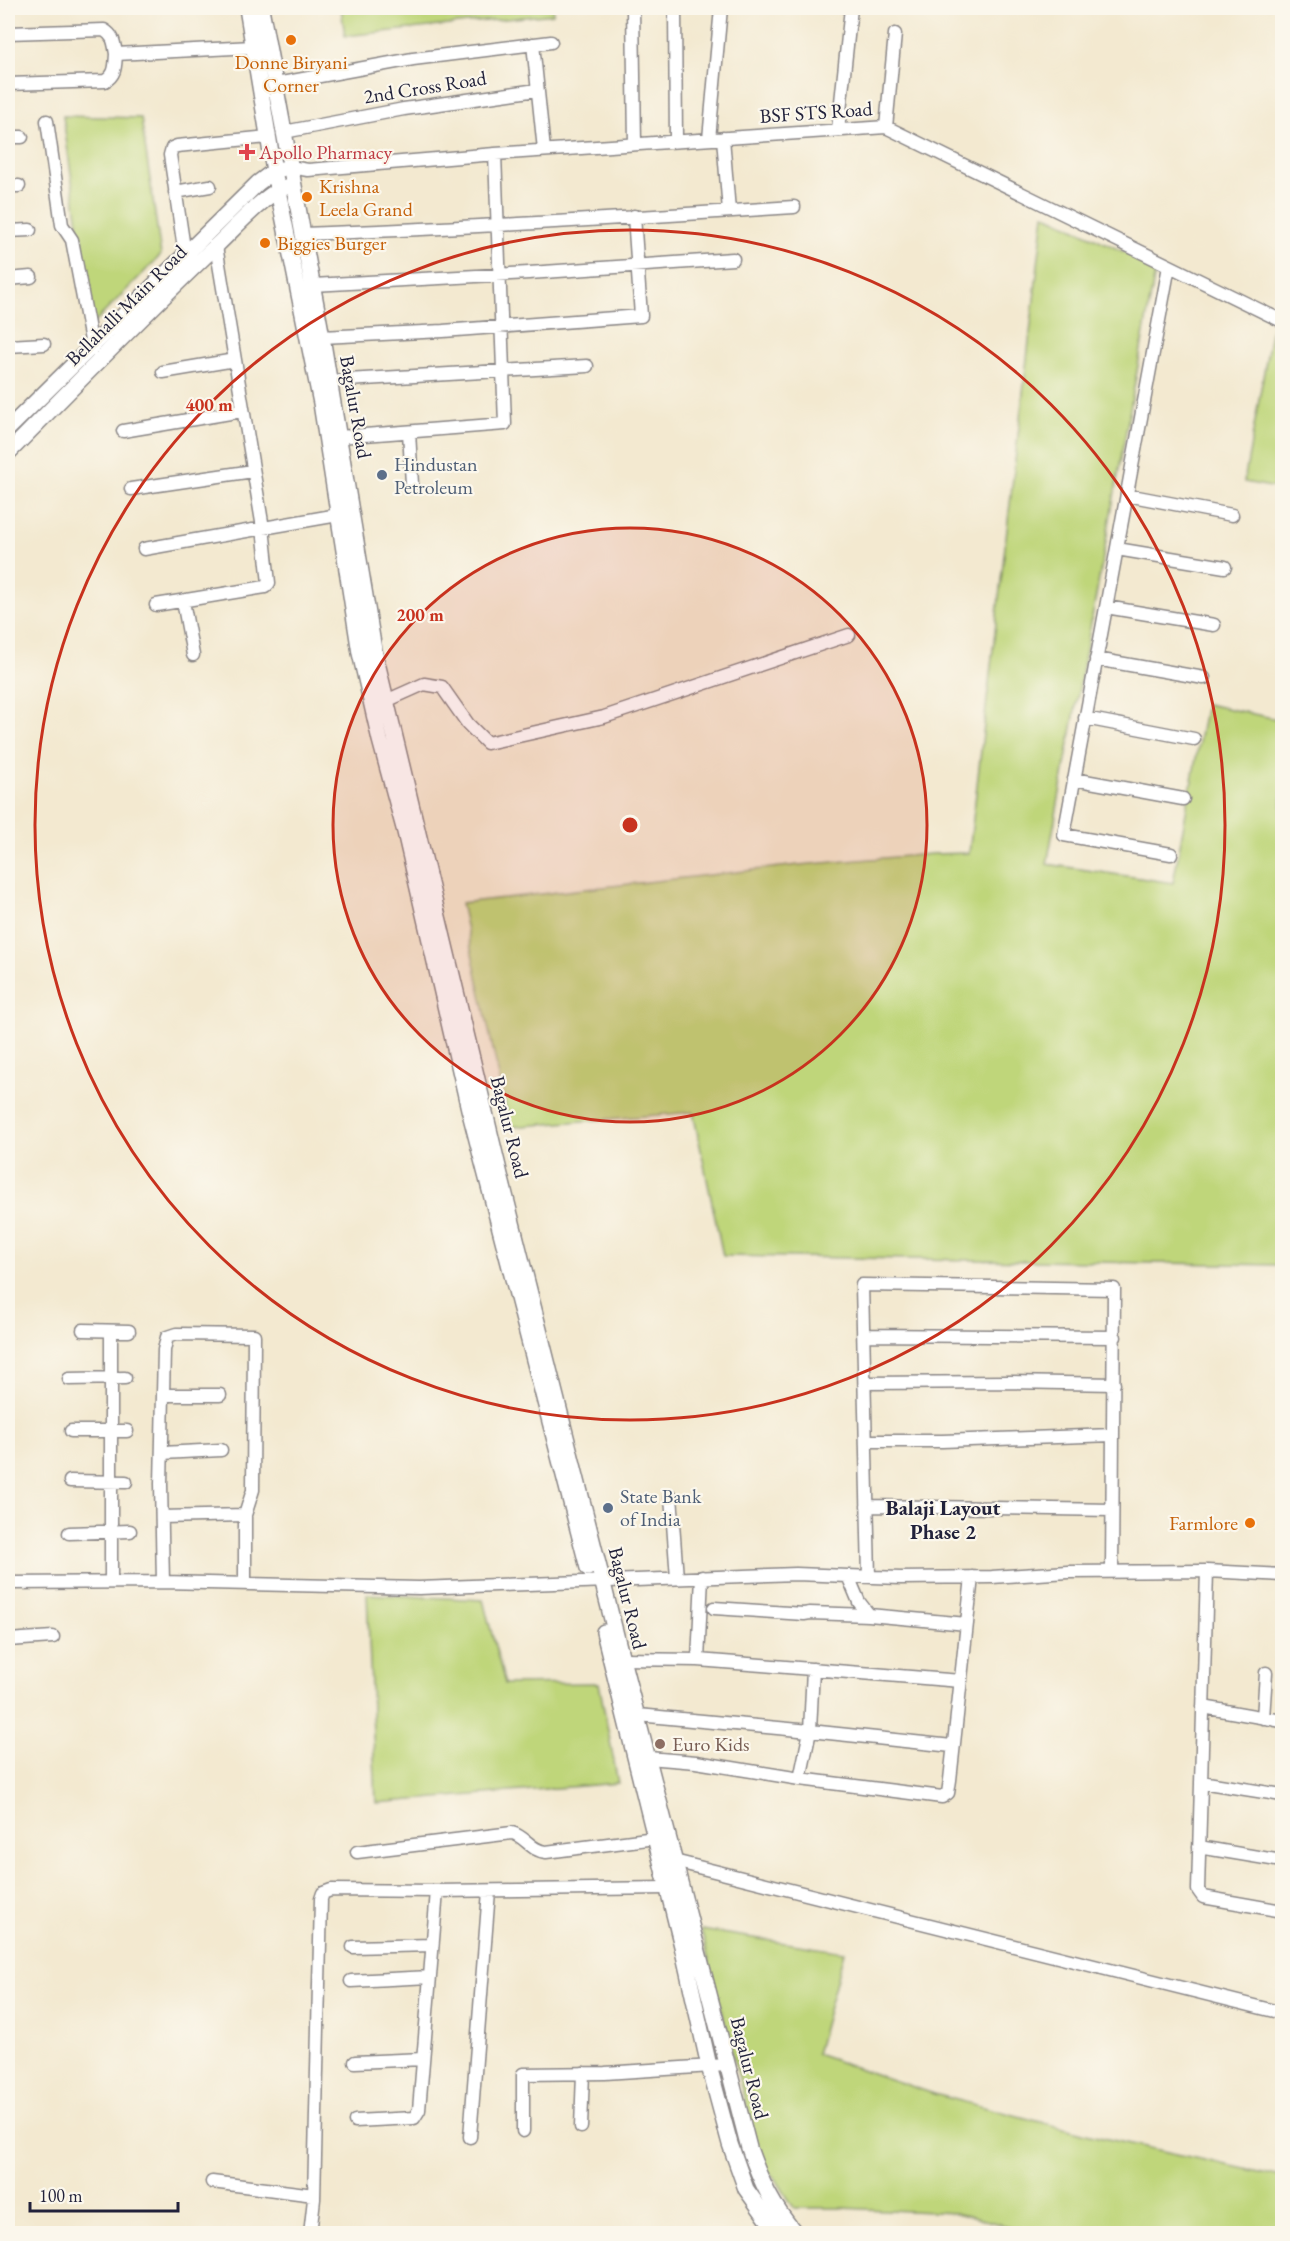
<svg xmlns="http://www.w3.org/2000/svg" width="1290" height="2241" viewBox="0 0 1290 2241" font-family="'EB Garamond',serif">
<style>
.green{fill:#bfd67a;stroke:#707c5a;stroke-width:1.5}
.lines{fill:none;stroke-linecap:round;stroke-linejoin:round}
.minor-casing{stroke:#8a8686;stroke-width:15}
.major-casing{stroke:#8a8686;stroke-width:18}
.minor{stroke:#fff;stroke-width:12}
.major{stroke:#fff;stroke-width:15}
.ring{fill:none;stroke:#c8321e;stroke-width:3}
.food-dot{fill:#e8710a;stroke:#fbf7ec;stroke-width:2}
.health-dot{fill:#e0444e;stroke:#fbf7ec;stroke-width:2}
.service-dot{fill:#5c6f8a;stroke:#fbf7ec;stroke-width:2}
.education-dot{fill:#8d6e63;stroke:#fbf7ec;stroke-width:2}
.labels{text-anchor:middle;stroke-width:4.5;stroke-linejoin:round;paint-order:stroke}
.food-label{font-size:20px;fill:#c56008;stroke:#fbf7ec;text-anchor:start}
.street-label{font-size:20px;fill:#22223b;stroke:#fbf7ec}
.health-label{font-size:20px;fill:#be3a42;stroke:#fbf7ec;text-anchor:start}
.service-label{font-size:20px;fill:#4e5e75;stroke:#fbf7ec;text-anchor:start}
.education-label{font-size:20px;fill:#785e54;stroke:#fbf7ec;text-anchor:start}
.neighbourhood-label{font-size:21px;font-weight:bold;fill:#22223b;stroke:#fbf7ec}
.centre{fill:#c8321e;stroke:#fbf7ec;stroke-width:3}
.ring-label{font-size:18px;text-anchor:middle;font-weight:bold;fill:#c8321e;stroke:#fbf7ec;stroke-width:4.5;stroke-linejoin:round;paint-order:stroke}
</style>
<rect width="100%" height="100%" fill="#fbf7ec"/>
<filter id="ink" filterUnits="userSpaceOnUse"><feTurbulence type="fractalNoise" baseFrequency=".0167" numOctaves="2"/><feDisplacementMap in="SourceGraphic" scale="12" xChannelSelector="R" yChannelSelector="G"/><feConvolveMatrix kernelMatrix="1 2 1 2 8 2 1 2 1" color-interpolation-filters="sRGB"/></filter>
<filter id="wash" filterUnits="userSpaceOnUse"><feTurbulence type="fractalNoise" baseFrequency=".008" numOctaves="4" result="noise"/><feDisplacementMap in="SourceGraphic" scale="24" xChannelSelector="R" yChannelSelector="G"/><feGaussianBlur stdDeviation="1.35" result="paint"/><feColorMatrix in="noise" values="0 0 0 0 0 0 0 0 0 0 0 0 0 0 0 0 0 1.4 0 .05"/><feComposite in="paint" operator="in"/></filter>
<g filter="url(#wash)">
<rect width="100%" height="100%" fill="#f3e9d0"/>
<!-- green -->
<path class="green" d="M341,8H553V14L345,36Z
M63,116L141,118L161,255L92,325Z
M1044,214L1156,267L1047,864L1173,883L1206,704L1282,720V1265L723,1256L693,1112L510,1127L461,903L799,865L932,854L969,853Z
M1273,322L1282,327V489L1244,482Z
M367,1594L483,1600L505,1684L599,1683L618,1783L376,1803Z
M701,1930L844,1952L816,2054L934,2094L1094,2136L1282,2177V2233H1050L1012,2227L956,2213L841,2208H794L779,2184L761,2164Z"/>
</g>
<g filter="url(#ink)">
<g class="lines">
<defs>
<path id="minor" d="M633,8L635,144
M675,8L676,141
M8,33L104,30C114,36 114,43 116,54L253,47
M533,44L544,150
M8,84L105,81C116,75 115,66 116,54
M276,84L413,59L551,42
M47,121L62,225L72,240L92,346
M886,127L895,34
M838,130L851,8
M284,132L404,109L537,90
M8,137H22
M723,138L729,211
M709,139L721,8
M290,167L308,170L495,154L886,127L1282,321
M8,186H19
M175,192L210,186
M8,231L30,230
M304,234C467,228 631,218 794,207
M185,255L170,155L172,148L177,146L268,137
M1169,266L1064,835L1171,854
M8,279L31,277
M313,285L529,273L733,259
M322,337L443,331L641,316L634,216
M8,346L44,344
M163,372L235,360
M330,381L587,366
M123,431L242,411
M409,432L412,484
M339,437L505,424L495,154
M131,489L253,471
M1127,495L1232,515
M144,549L338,515
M1117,549L1225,567
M183,601L193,655
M156,605L265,587L269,583L263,528L216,246
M1106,607L1214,625
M1096,659L1204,678
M386,701L424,684L442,687L468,724L487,743L604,717L849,635
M1085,718L1194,739
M1074,779L1183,799
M83,1330L129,1331
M865,1335L1115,1337
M69,1379L125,1378
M865,1383L1010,1382L1114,1384
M163,1395H220
M71,1431H127
M866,1441H942L1113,1435
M162,1453L221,1450
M70,1481L126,1482
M671,1496L677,1578
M867,1506L1112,1510
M162,1517L245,1515
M69,1533L130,1531
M1207,1571L1198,1890L1203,1897L1282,1911
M848,1576L859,1602L869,1615L967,1624
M869,1576L862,1285L1114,1289L1112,1571
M702,1577L698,1660L961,1681
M111,1582V1331
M163,1582L161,1484L164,1350L167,1337L176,1334L254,1335L253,1490L245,1515V1584
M8,1583L163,1582L419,1588L796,1574L900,1578L992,1577L1068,1572L1207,1571L1282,1575
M714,1608L804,1614L810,1613L869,1615
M8,1640L53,1637
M622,1659L698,1660
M813,1669L810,1731L952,1746
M1203,1707L1282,1721
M638,1715L810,1731L800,1779
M1263,1718L1266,1673
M648,1758L696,1762L800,1779L942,1797L948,1793L950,1780L972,1577
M1201,1782L1282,1795
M1199,1847L1282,1861
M357,1852L512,1833C525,1836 531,1851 546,1852L655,1838
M668,1862L674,1861L1282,2013
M353,1947L432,1945
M351,1981L430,1977
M355,2062L423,2059
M355,2121L414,2118L419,2110L437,1891
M581,2127L583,2073
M523,2131V2074L605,2073L727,2065
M470,2137L489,1891
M212,2182L314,2195
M310,2234L314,2199L321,1899L323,1893L331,1890L437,1891L667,1888"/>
<path id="major" d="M247,8L274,171L321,403L360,653L380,740L405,832L469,1109L588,1568
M261,8L322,337L374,650L500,1175L622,1659L749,2148C761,2182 772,2206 796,2234
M8,429L258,183L274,171L281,169
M8,453C77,383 146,312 218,244C232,231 267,192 284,188
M604,1632L682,1946L709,2066L730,2144L746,2189L778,2234"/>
</defs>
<!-- minor casing -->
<use href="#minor" class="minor-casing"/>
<!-- major casing -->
<use href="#major" class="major-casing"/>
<!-- minor -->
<use href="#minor" class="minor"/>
<!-- major -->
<use href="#major" class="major"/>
</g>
</g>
<!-- distance rings -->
<circle cx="630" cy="825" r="297" fill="#c8321e" fill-opacity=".12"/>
<g class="ring">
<circle cx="630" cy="825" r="297"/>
<circle cx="630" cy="825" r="595"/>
</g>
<!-- markers -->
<g class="food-dot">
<circle cx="291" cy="40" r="6"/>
<circle cx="307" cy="197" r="6"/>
<circle cx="265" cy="243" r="6"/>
<circle cx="1250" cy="1523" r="6"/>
</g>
<path class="health-dot" d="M244 143h6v6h6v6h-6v6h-6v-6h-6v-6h6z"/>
<g class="service-dot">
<circle cx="382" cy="475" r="6"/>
<circle cx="608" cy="1508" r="6"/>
</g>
<circle class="education-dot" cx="660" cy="1744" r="6"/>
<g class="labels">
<!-- food labels -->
<g class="food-label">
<text x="291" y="69" text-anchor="middle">Donne Biryani<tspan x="291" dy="23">Corner</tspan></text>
<text x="319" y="193">Krishna<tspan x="319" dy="23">Leela Grand</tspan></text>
<text x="277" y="250">Biggies Burger</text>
<text x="1238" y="1530" text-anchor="end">Farmlore</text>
</g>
<!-- street labels -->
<g class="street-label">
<text transform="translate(425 87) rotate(-9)" y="7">2nd Cross Road</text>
<text transform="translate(816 112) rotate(-4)" y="7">BSF STS Road</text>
<text transform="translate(126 305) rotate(-45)" y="7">Bellahalli Main Road</text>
<text transform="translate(356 407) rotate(80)" y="7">Bagalur Road</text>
<text transform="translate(510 1127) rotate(76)" y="7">Bagalur Road</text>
<text transform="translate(628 1598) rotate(76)" y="7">Bagalur Road</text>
<text transform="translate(750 2068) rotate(76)" y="7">Bagalur Road</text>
</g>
<!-- health labels -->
<g class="health-label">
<text x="259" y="159">Apollo Pharmacy</text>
</g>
<!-- service labels -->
<g class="service-label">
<text x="394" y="471">Hindustan<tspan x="394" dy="23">Petroleum</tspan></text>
<text x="620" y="1503">State Bank<tspan x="620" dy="23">of India</tspan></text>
</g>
<!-- education labels -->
<g class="education-label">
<text x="672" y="1751">Euro Kids</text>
</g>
<!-- neighbourhood labels -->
<g class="neighbourhood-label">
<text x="943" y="1515">Balaji Layout<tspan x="943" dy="24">Phase 2</tspan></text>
</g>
</g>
<circle cx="630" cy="825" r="9" class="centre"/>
<g class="ring-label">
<text x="209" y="411">400 m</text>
<text x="420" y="621">200 m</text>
</g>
<!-- margin -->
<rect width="1290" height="2241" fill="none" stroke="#fbf7ec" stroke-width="30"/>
<!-- scale -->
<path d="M30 2202v9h148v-9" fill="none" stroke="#22223b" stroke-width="3"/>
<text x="39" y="2202" font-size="18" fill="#22223b" stroke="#fbf7ec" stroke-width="4.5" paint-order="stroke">100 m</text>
</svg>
